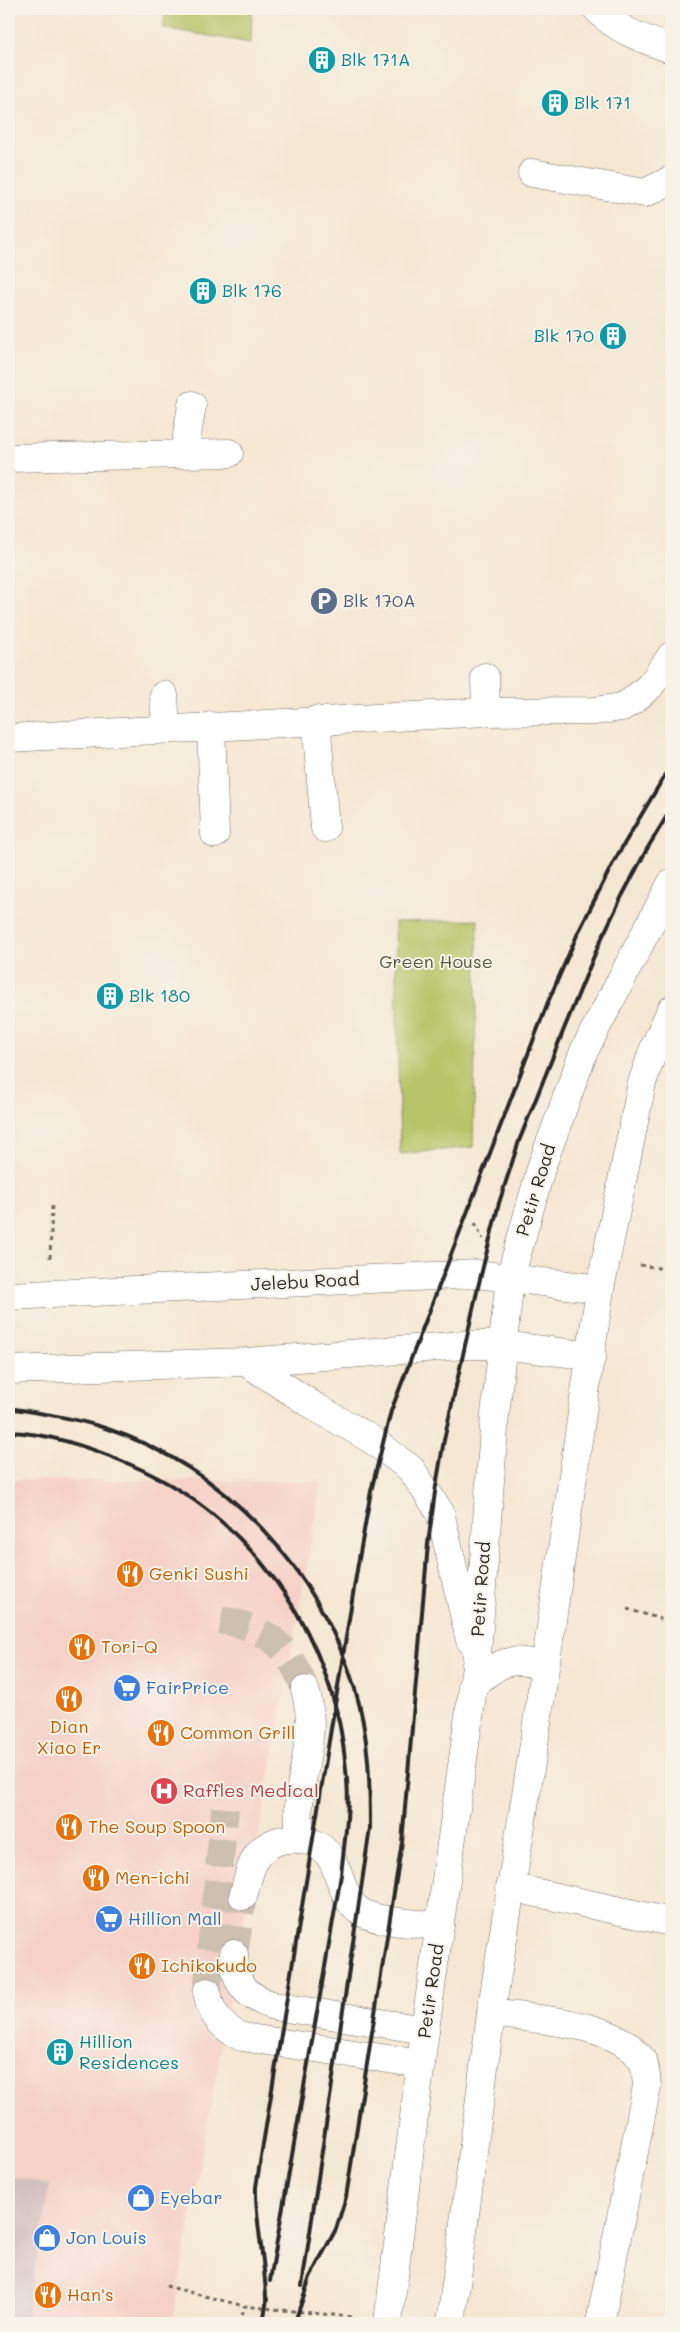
<svg xmlns="http://www.w3.org/2000/svg" width="680" height="2332" viewBox="0 0 680 2332" font-family="Mali,sans-serif">
<style>
.built{fill:#f7d1c8}
.industrial{fill:#d2bfc0}
.green{fill:#b7c567;stroke:#717849}
.lines{fill:none;stroke-linecap:round;stroke-linejoin:round}
.minor-tunnel{stroke:#ccc1b1;stroke-width:28;stroke-dasharray:28 14;stroke-linecap:butt}
.minor-casing{stroke:#716d65;stroke-width:29}
.major-casing{stroke:#716d65;stroke-width:29}
.path{stroke:#716d65;stroke-width:3;stroke-dasharray:4 4;stroke-linecap:butt}
.minor{stroke:#fff;stroke-width:28}
.major{stroke:#fff;stroke-width:28}
.rail{stroke:#2b2b2b;stroke-width:4}
.labels{text-anchor:middle;stroke-width:4;stroke-linejoin:round;paint-order:stroke}
.culture-label{font-size:18px;fill:#0d838f;stroke:#f7f3e8;text-anchor:start}
.service-label{font-size:18px;fill:#4e5e75;stroke:#f7f3e8;text-anchor:start}
.park-label{font-size:18px;fill:#55593d;stroke:#f7f3e8}
.street-label{font-size:18px;fill:#2b2b2b;stroke:#f7f3e8}
.food-label{font-size:18px;fill:#c56008;stroke:#f7f3e8;text-anchor:start}
.shop-label{font-size:18px;fill:#366cbe;stroke:#f7f3e8;text-anchor:start}
.health-label{font-size:18px;fill:#be3a42;stroke:#f7f3e8;text-anchor:start}
</style>
<rect width="100%" height="100%" fill="#f7f3e8"/>
<filter id="ink" filterUnits="userSpaceOnUse"><feTurbulence type="fractalNoise" baseFrequency=".02" numOctaves="2"/><feDisplacementMap in="SourceGraphic" scale="10" xChannelSelector="R" yChannelSelector="G"/><feConvolveMatrix kernelMatrix="1 2 1 2 8 2 1 2 1" color-interpolation-filters="sRGB"/></filter>
<filter id="wash" filterUnits="userSpaceOnUse"><feTurbulence type="fractalNoise" baseFrequency=".0096" numOctaves="4" result="noise"/><feDisplacementMap in="SourceGraphic" scale="20" xChannelSelector="R" yChannelSelector="G"/><feGaussianBlur stdDeviation="1.12" result="paint"/><feColorMatrix in="noise" values="0 0 0 0 0 0 0 0 0 0 0 0 0 0 0 0 0 1.4 0 .05"/><feComposite in="paint" operator="in"/></filter>
<g filter="url(#wash)">
<rect width="100%" height="100%" fill="#f4e7d2"/>
<!-- built -->
<path class="built" d="M9,1480L322,1481L172,2323H9Z"/>
<!-- industrial -->
<path class="industrial" d="M9,2177L50,2184L25,2323H9Z"/>
<!-- green -->
<path class="green" d="M166,9H252L251,43L163,28Z
M478,920L473,1147L400,1154L395,922Z"/>
</g>
<g filter="url(#ink)">
<g class="lines">
<!-- minor-tunnel -->
<path class="minor-tunnel" d="M221,1620C268,1628 289,1646 305,1690
M234,1954L243,1896
M207,1992L225,1808"/>
<defs>
<path id="minor" d="M597,9C616,30 645,40 671,49
M532,173L645,193L671,180
M184,454L192,405
M9,458L229,453
M485,677L486,712
M164,695L166,729
M316,720L325,828
M211,726L215,834
M9,738L486,712L595,711L622,707L632,701L650,686L671,656
M302,1840C288,1791 322,1744 305,1690
M510,1887L671,1922
M243,1896C247,1883 250,1864 259,1853C278,1832 317,1834 332,1860C340,1875 344,1900 358,1910C375,1923 419,1923 440,1926
M234,1954C235,1984 245,1996 274,2006L425,2030
M207,1992C211,2015 221,2027 242,2037L421,2064
M491,2013C533,2019 618,2022 642,2060C646,2066 646,2078 647,2086L600,2323"/>
<path id="major" d="M9,1296L477,1274L600,1289
M246,1362L317,1408L371,1439L411,1469L440,1512L470,1640
M9,1370L246,1362L464,1345H501L592,1356
M472,1686C499,1663 509,1654 545,1667
M388,2323L425,2030L476,1666L495,1415L510,1278L542,1165L584,1051L671,884
M451,2323L491,2013L534,1744L600,1289L642,1083L654,1048L671,1010"/>
</defs>
<!-- minor casing -->
<use href="#minor" class="minor-casing"/>
<!-- major casing -->
<use href="#major" class="major-casing"/>
<!-- path -->
<path class="path" d="M475,1223L483,1239
M50,1258L52,1206
M640,1265L671,1270
M627,1609L671,1622
M166,2286L244,2306L352,2317
M241,2323L244,2306"/>
<!-- minor -->
<use href="#minor" class="minor"/>
<!-- major -->
<use href="#major" class="major"/>
<!-- rail -->
<path class="rail" d="M9,1408C41,1413 74,1418 105,1428C226,1468 318,1568 355,1689C369,1734 370,1782 370,1828L302,2286
M9,1432C49,1433 92,1448 129,1464C233,1508 308,1600 336,1709C342,1731 345,1757 347,1780C350,1811 344,1844 341,1875L270,2281
M266,2306C267,2265 255,2227 256,2187L357,1570L371,1491L391,1411L548,1002L578,933L614,861L671,765
M297,2316L310,2277L336,2229L346,2197L402,1842L428,1544L435,1492L444,1440L478,1287L499,1203L519,1141L564,1029L599,944L622,896L647,849L671,809
M263,2323L267,2299"/>
</g>
</g>
<!-- icons -->
<defs>
<symbol id="building-disc" viewBox="-11 -11 22 22"><circle r="9.5" fill="#0f9aa8" stroke="#f7f3e8"/><path d="M-4-6H4V6H1V3H-1V6H-4ZM-2.5-4.3h1.7v1.8h-1.7ZM.8-4.3h1.7v1.8H.8ZM-2.5-1h1.7V.8h-1.7ZM.8-1h1.7V.8H.8Z" fill="#fff"/></symbol>
<symbol id="parking-disc" viewBox="-11 -11 22 22"><circle r="9.5" fill="#5c6f8a" stroke="#f7f3e8"/><path d="M-3.5-5.5H1a3.5 3.5 0 0 1 0 7H-1V5.5H-3.5ZM-1-3.4V-.6H.8a1.4 1.4 0 0 0 0-2.8Z" fill="#fff"/></symbol>
<symbol id="restaurant-disc" viewBox="-11 -11 22 22"><circle r="9.5" fill="#e8710a" stroke="#f7f3e8"/><path d="M-5-6h1v4h1v-4h1v4h1v-4h1v5L-1.5 .5V6h-2V.5L-5-1ZM5-6V6H3V1.5H1.5Q1.5-4 5-6Z" fill="#fff"/></symbol>
<symbol id="supermarket-disc" viewBox="-11 -11 22 22"><circle r="9.5" fill="#3f7fe0" stroke="#f7f3e8"/><path d="M-6-5.5h2.5l.6 2H6L4.5 2H-2.5L-4.4-4H-6ZM-1.5 3.2a1.3 1.3 0 1 0 .1 0ZM3 3.2a1.3 1.3 0 1 0 .1 0Z" fill="#fff"/></symbol>
<symbol id="hospital-disc" viewBox="-11 -11 22 22"><circle r="9.5" fill="#e0444e" stroke="#f7f3e8"/><path d="M-5-5h3v3.5h4V-5h3V5h-3V1.5h-4V5h-3Z" fill="#fff"/></symbol>
<symbol id="shop-disc" viewBox="-11 -11 22 22"><circle r="9.5" fill="#3f7fe0" stroke="#f7f3e8"/><path d="M-5-2.5h2.3a2.7 3.5 0 0 1 5.4 0H5L5.5 6h-11ZM-1.5-2.5h3a1.5 2.3 0 0 0-3 0Z" fill="#fff"/></symbol>
</defs>
<g fill-rule="evenodd">
<use href="#building-disc" x="306" y="44" width="32" height="32"/>
<use href="#building-disc" x="539" y="87" width="32" height="32"/>
<use href="#building-disc" x="187" y="275" width="32" height="32"/>
<use href="#building-disc" x="597" y="320" width="32" height="32"/>
<use href="#parking-disc" x="308" y="585" width="32" height="32"/>
<use href="#building-disc" x="94" y="980" width="32" height="32"/>
<use href="#restaurant-disc" x="114" y="1558" width="32" height="32"/>
<use href="#restaurant-disc" x="66" y="1631" width="32" height="32"/>
<use href="#supermarket-disc" x="111" y="1672" width="32" height="32"/>
<use href="#restaurant-disc" x="53" y="1683" width="32" height="32"/>
<use href="#restaurant-disc" x="145" y="1717" width="32" height="32"/>
<use href="#hospital-disc" x="148" y="1775" width="32" height="32"/>
<use href="#restaurant-disc" x="53" y="1811" width="32" height="32"/>
<use href="#restaurant-disc" x="80" y="1862" width="32" height="32"/>
<use href="#supermarket-disc" x="93" y="1903" width="32" height="32"/>
<use href="#restaurant-disc" x="126" y="1950" width="32" height="32"/>
<use href="#building-disc" x="44" y="2036" width="32" height="32"/>
<use href="#shop-disc" x="125" y="2182" width="32" height="32"/>
<use href="#shop-disc" x="31" y="2222" width="32" height="32"/>
<use href="#restaurant-disc" x="32" y="2279" width="32" height="32"/>
</g>
<g class="labels">
<!-- culture labels -->
<g class="culture-label">
<text x="341" y="66">Blk 171A</text>
<text x="574" y="109">Blk 171</text>
<text x="222" y="297">Blk 176</text>
<text x="594" y="342" text-anchor="end">Blk 170</text>
<text x="129" y="1002">Blk 180</text>
<text x="79" y="2048">Hillion<tspan x="79" dy="21">Residences</tspan></text>
</g>
<!-- service labels -->
<g class="service-label">
<text x="343" y="607">Blk 170A</text>
</g>
<!-- park labels -->
<g class="park-label">
<text x="436" y="968">Green House</text>
</g>
<!-- street labels -->
<g class="street-label">
<text transform="translate(536 1190) rotate(-73)" y="6">Petir Road</text>
<text transform="translate(305 1282) rotate(-3)" y="6">Jelebu Road</text>
<text transform="translate(481 1589) rotate(-86)" y="6">Petir Road</text>
<text transform="translate(431 1991) rotate(-82)" y="6">Petir Road</text>
</g>
<!-- food labels -->
<g class="food-label">
<text x="149" y="1580">Genki Sushi</text>
<text x="101" y="1653">Tori-Q</text>
<text x="69" y="1733" text-anchor="middle">Dian<tspan x="69" dy="21">Xiao Er</tspan></text>
<text x="180" y="1739">Common Grill</text>
<text x="88" y="1833">The Soup Spoon</text>
<text x="115" y="1884">Men-ichi</text>
<text x="161" y="1972">Ichikokudo</text>
<text x="67" y="2301">Han's</text>
</g>
<!-- shop labels -->
<g class="shop-label">
<text x="146" y="1694">FairPrice</text>
<text x="128" y="1925">Hillion Mall</text>
<text x="160" y="2204">Eyebar</text>
<text x="66" y="2244">Jon Louis</text>
</g>
<!-- health labels -->
<g class="health-label">
<text x="183" y="1797">Raffles Medical</text>
</g>
</g>
<!-- margin -->
<rect width="680" height="2332" fill="none" stroke="#f7f3e8" stroke-width="30"/>
</svg>
